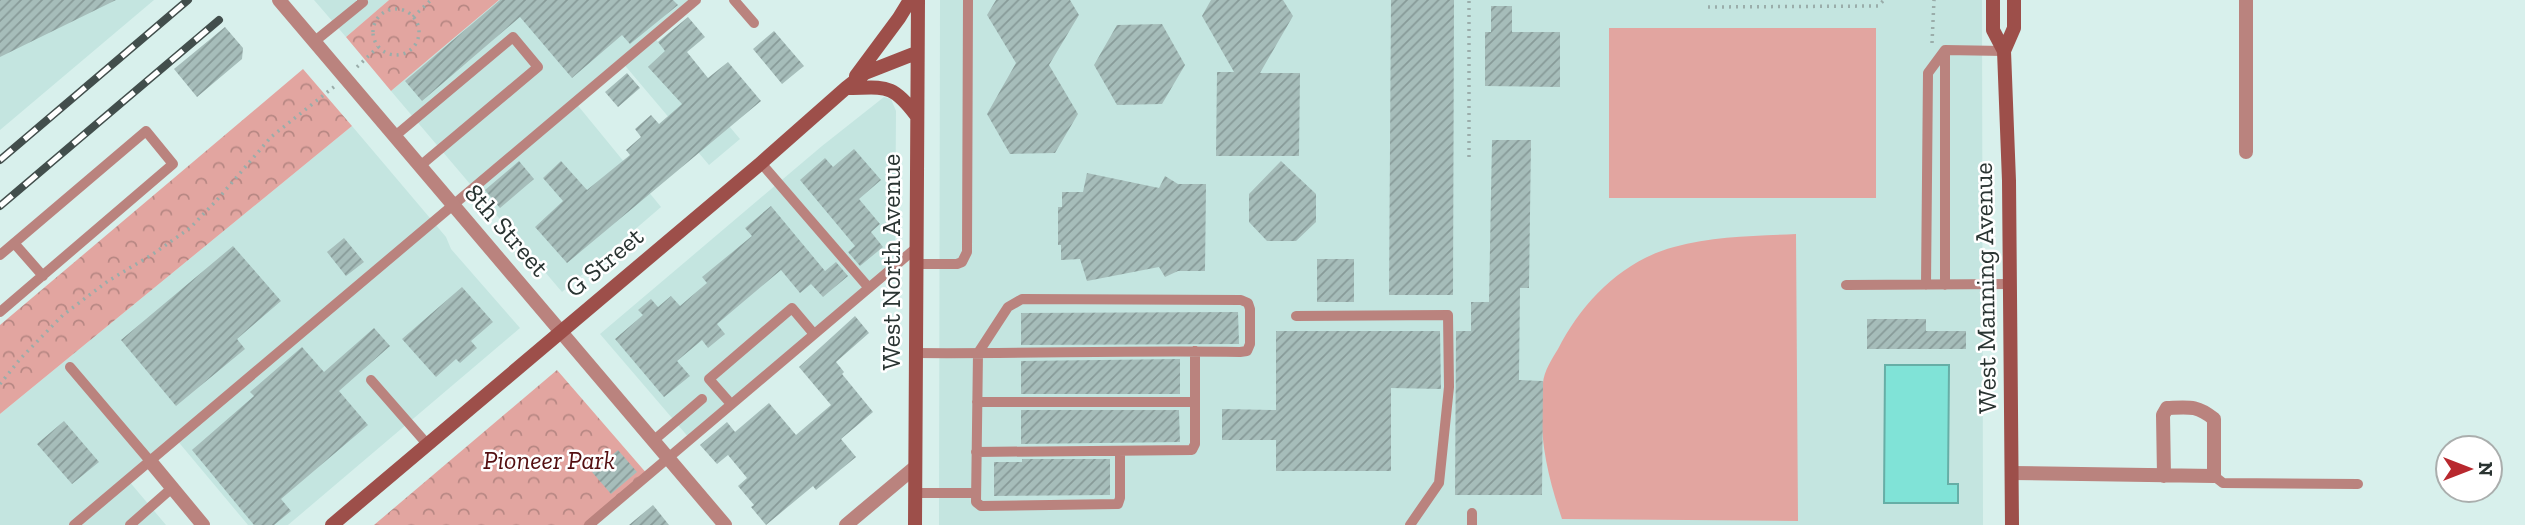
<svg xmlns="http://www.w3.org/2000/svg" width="2525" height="525" viewBox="0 0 2525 525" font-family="'Zilla Slab',serif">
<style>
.built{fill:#c4e5e0}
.forest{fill:url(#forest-crowns)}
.pitch{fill:#e2a5a0}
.water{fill:#80e3d7;stroke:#66aea6;stroke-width:2}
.building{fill:url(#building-hatch)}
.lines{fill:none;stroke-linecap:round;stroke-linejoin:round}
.path{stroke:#9aadaa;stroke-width:3.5;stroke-dasharray:2 5;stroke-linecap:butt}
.lane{stroke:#ba837e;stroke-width:10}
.street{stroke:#ba837e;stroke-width:14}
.secondary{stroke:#9d4f4a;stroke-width:14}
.rail-casing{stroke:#424e4c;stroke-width:8}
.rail{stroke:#fff;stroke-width:5;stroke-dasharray:16;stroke-linecap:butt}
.labels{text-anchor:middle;stroke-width:5;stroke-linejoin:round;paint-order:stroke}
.street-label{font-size:26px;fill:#2a3432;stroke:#fff}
.park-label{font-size:26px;font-style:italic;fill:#530e10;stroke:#fff}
</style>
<defs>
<pattern id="forest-crowns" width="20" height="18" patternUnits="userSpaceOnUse" patternTransform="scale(1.75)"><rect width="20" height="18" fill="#e2a5a0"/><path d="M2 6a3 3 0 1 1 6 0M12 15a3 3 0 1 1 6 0" fill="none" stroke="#b78783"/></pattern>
<pattern id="building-hatch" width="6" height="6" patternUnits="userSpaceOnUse" patternTransform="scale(1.75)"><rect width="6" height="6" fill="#a6bdba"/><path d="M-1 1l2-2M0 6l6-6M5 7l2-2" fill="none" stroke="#879a98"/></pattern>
</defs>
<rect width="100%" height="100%" fill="#d8f0ec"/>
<!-- built -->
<path class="built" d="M0,0H154L0,130Z
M314,0H389L346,37Z
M499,0H696L653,36L740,139L709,165L622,62L575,102L661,207L562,292L391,91Z
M940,0H1982L1983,525H939Z
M884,97L891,99L896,111L895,267L690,439L600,334L822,146Z
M352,126L446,237L451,249L520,328L288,525H248L176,439L128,480L166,525H0V414Z"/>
<!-- forest -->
<path class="forest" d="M389,0H499L391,91L346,37Z
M303,69L352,126L0,414V325Z
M557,370L648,475L589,525H374Z"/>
<!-- pitch -->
<path class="pitch" d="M1609,28H1876V198H1609Z
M1796,234L1798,521L1562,519C1546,471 1538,433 1543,383C1544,371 1552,359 1558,349C1582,302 1622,261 1674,247C1714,236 1755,236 1796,234Z"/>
<!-- water -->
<path class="water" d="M1885,365H1949L1948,484H1958V503H1884Z"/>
<!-- building -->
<path class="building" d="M0,0H116L0,57Z
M500,0H673L678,5L630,44L622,35L572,78L520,17L422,101L405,81Z
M996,0H1070L1079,15L1049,65L1078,114L1055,153L1010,154L987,114L1016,63L987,15Z
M1211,0H1283L1293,16L1260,73H1300L1299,156H1216L1217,72H1234L1202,16Z
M1391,0H1454L1453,295H1389Z
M1491,6H1512V32H1560V87L1485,86V32H1491Z
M688,17L705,37L687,52L708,78L728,62L761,101L567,263L535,227L563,201L543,178L561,161L587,190L630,155L626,150L641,137L635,129L651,115L659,124L682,104L648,67L665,51L658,42Z
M1162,24L1185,65L1162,104L1117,105L1094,65L1117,25Z
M225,27L243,48L242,59L197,97L174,69Z
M774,31L804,66L782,84L753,49Z
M627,73L640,88L618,107L605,92Z
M1492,140H1531L1529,288H1520L1519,380L1543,381L1542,495H1455L1456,331H1471V302H1489Z
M854,149L881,180L859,199L880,224L871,232L883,247L860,266L848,252L855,246L800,180L825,158L833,167Z
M519,161L534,179L500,208L485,190Z
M1281,161L1316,194V222L1296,241H1267L1249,222V194Z
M1087,173L1159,188L1165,176L1178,184H1206L1205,271H1178L1165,277L1159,267L1087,281L1080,259L1061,260V245H1058V207H1062V192H1083Z
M771,206L825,271L836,262L848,276L823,297L811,284L800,293L781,270L717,324L725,334L708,348L702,340L677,361L690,376L664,397L615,339L643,315L638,310L651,299L658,307L671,296L680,306L707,283L702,277L752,236L745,228Z
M344,238L364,262L346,276L327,252Z
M233,246L281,301L237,339L245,349L176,406L121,340Z
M1317,259H1354V302H1317Z
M462,287L493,322L471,341L477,348L460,363L456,359L436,377L402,339Z
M1238,312L1239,344L1021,345V313Z
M855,316L869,333L836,362L844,372L842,374L873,412L841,439L856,457L816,490L813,486L766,525L751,507L754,505L738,486L747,478L728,455L717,464L700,445L727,422L735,432L769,403L796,435L831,405L799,367Z
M1867,319H1926V331H1966V349H1867Z
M374,328L390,346L339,391L368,425L281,499L291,511L274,525H254L192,450L254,396L250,392L302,347L324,372Z
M1276,331H1440L1441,389L1391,388V471H1276V440H1222V409L1276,410Z
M1180,359V394H1021V361Z
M1021,410H1179L1180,442L1021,444Z
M64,421L99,462L72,484L37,444Z
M618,450L637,472L611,494L592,472Z
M1022,459H1110V495L994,496V462H1022Z
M653,505L669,525H629Z"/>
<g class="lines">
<!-- path -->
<path class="path" d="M1708,7L1878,6L1884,0
M373 32a23 23 0 1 1 46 0a23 23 0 1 1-46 0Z
M413,17L431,0
M1932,43L1934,0
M357,67L378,47
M1469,157V0
M0,384L21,358L63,315L108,281L153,254L190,228L217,200L271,137L335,86"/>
<!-- lane -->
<path class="lane" d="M734,0L754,23
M315,41L363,2L362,0
M1945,50V285
M395,136L513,37L538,67L420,166
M761,163L869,288
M14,243L43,276
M0,255L146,131L173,164L0,312
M916,264H957L962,262L967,252L968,0
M1846,285L2010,284
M1926,285L1928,73L1945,50L2004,51
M1296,316L1448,315L1449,387L1439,483L1410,525
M915,353C1024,354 1132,350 1240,352L1247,351L1250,344V309L1248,303L1241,300L1022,299L1008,307L978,353L976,502L981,506L1118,504L1120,498V451
M70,367L150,461
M371,380L427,444
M977,402H1195
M731,404L709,379L792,308L814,334
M653,441L702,399
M976,452L1192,450L1195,444V351
M2214,476L2223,483L2358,484
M914,493H975
M74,525L696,0
M130,525L172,488
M589,525L916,248
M1472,525V513"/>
<!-- street -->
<path class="street" d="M279,0L725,525
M2246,0V152
M150,461L203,525
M2012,473L2214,476V419C2197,405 2189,407 2167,408L2163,415L2164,476
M846,525L914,468"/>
<!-- secondary -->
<path class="secondary" d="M1993,0V30L2004,51
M856,76L899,18L910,0
M846,88C885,88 891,82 916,115
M332,525L761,163L846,88L865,73L916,53
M915,525L918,0
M2012,525L2009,181L2004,51L2014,28V0"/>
<defs>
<path id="rail" d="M0,160L188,0
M0,206L219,20"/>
</defs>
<!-- rail casing -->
<use href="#rail" class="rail-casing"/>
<!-- rail -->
<use href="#rail" class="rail"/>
</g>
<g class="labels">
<!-- street labels -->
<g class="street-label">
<text transform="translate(507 230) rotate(49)" y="9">8th Street</text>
<text transform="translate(604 262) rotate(-40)" y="9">G Street</text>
<text transform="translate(891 262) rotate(-90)" y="9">West North Avenue</text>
<text transform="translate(1985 288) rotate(-91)" y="9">West Manning Avenue</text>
</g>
<!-- park labels -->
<g class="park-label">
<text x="549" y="469">Pioneer Park</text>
</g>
</g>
<!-- north arrow -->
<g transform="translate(2469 469) rotate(90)"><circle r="33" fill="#ffffff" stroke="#aaaead" stroke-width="2"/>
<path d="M0-5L12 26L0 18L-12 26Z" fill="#b8282e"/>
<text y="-10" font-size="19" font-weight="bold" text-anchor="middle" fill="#2a3432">N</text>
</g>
</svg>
